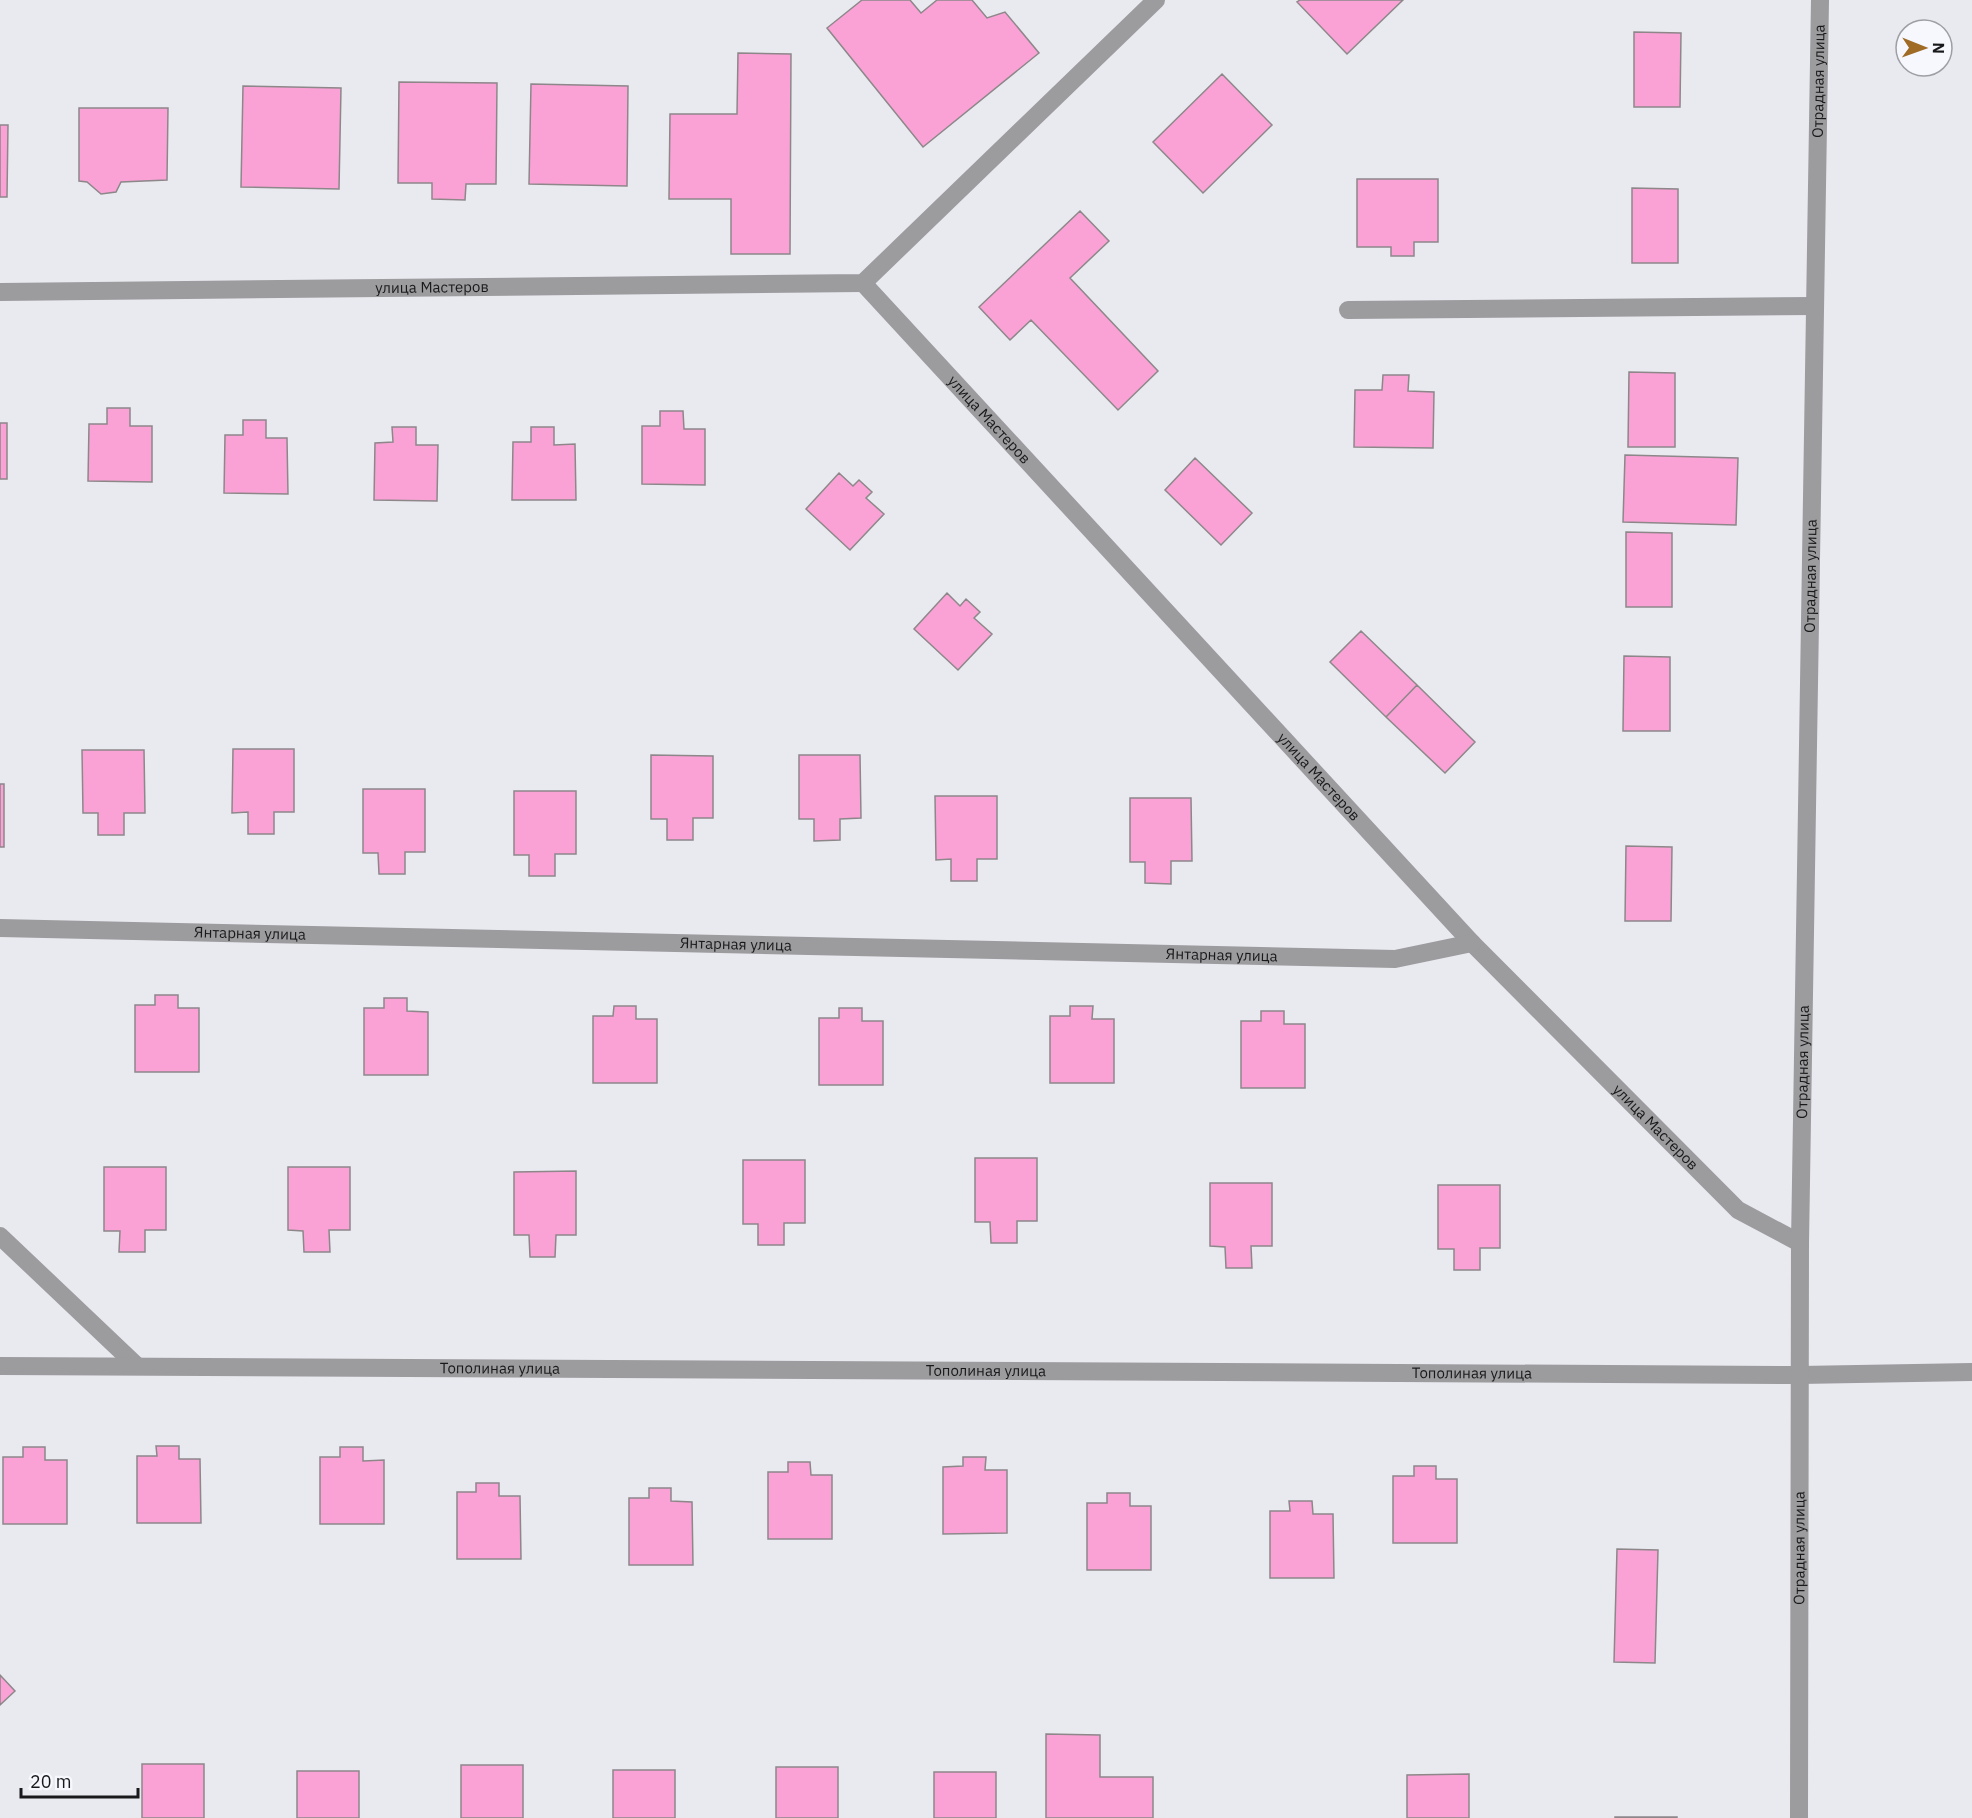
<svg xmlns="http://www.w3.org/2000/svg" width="1972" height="1818" viewBox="0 0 1972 1818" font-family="'IBM Plex Sans',sans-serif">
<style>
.building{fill:#faa2d5;stroke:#8d878a;stroke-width:1.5}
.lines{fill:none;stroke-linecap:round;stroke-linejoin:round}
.street{stroke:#9c9b9e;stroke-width:18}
.labels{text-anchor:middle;stroke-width:4.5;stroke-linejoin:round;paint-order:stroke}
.street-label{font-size:15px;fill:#19191b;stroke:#f6f8fe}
</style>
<rect width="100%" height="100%" fill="#e9eaf0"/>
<!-- building -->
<path class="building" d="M862,0H910L921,13L937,0H972L987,18L1005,12L1039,53L923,147L827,28Z
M1300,0H1403L1347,54L1297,2Z
M1634,32L1681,33L1680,107H1634Z
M738,53L791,54L790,254H731V199H669L670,114H737Z
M1222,74L1272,125L1203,193L1153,142Z
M399,82L497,83L496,184H466L465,200L432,199V183H398Z
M531,84L628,86L627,186L529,184Z
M243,86L341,88L339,189L241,187Z
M79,108H168L167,180L121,182L116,192L101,194L87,182L79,181Z
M0,125H8L7,197H0Z
M1357,179H1438V242H1414V256H1391V247H1357Z
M1632,188L1678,189V263H1632Z
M1080,211L1109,241L1070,278L1158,371L1118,410L1031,320L1010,340L979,307Z
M1629,372L1675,373V447H1628Z
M1383,375H1409L1408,391L1434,392L1433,448L1354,447L1355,390H1382Z
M107,408H130V426H152V482L88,481L89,424H107Z
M660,411H683L684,429H705V485L642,484V426H660Z
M243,420H266V438H287L288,494L224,493L225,435H243Z
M0,423H7V479H0Z
M392,427H416V445H438L437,501L374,500L375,443L393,442Z
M531,427H554V445L575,444L576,500H512L513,442H531Z
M1625,455L1738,458L1736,525L1623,522Z
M1195,458L1252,513L1221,545L1165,490Z
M839,473L853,486L859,480L872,492L866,498L884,514L850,550L806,509Z
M1626,532L1672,533V607H1626Z
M947,593L960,606L966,599L980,612L974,618L992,634L958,670L914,629Z
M1361,631L1417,685L1386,717L1330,662Z
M1624,656L1670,657V731H1623Z
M1417,685L1475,742L1445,773L1386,717Z
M233,749H294V812H274V834H248V812L232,813Z
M82,750H144L145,813H124V835H98V813H83Z
M651,755L713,756V818H693V840H667V819H651Z
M799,755H860L861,818L840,819V840L814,841V819H799Z
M0,784H4V847H0Z
M363,789H425V852H405V874H379L378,853H363Z
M514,791H576V854H555V876H529V855H514Z
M935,796H997V859H977V881H951V859L936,860Z
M1130,798H1191L1192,861H1171V884L1145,883V862H1130Z
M1626,846L1672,847L1671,921H1625Z
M155,995H178V1008H199V1072H135V1005H155Z
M384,998H407V1011L428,1012V1075H364V1008H384Z
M614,1006H636V1019H657V1083H593V1016H613Z
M1070,1006H1093L1092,1019H1114V1083H1050V1016H1070Z
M839,1008H862V1021H883V1085H819V1018H839Z
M1261,1011H1284V1024H1305V1088H1241V1021H1261Z
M975,1158H1037V1221H1017V1243H991L990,1222H975Z
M743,1160H805V1223H784V1245H758V1224H743Z
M104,1167H166V1230H145V1252H119L120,1231H104Z
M288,1167H350V1230H329L330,1252H304L303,1231L288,1230Z
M576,1171V1235H556L555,1257H530L529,1235H514V1172Z
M1210,1183H1272V1246H1251L1252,1268H1226L1225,1247L1210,1246Z
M1438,1185H1500V1248H1480V1270H1454V1249H1438Z
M156,1446H179V1459H200L201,1523H137V1456H157Z
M23,1447H45V1460H67V1524H3V1457H23Z
M340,1447H363V1461L384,1460V1524H320V1457H340Z
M963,1457H986L985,1470H1007V1533L943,1534V1467L963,1466Z
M788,1462H810L811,1475H832V1539H768V1472H788Z
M1414,1466H1436V1479H1457V1543H1393V1476H1414Z
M476,1483H499V1496H520L521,1559H457V1492H476Z
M649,1488H671V1501L692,1502L693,1565H629V1498H649Z
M1107,1493H1130V1506H1151V1570H1087V1503H1107Z
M1289,1501H1312L1313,1514H1333L1334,1578H1270V1511H1290Z
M1617,1549L1658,1550L1655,1663L1614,1662Z
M0,1675L15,1691L0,1705Z
M1046,1734L1100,1735V1777H1153V1818H1046Z
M142,1764H204V1818H142Z
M461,1765H523V1818H461Z
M776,1767H838V1818H776Z
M613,1770H675V1818H613Z
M297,1771H359V1818H297Z
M934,1772H996V1818H934Z
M1469,1774V1818H1407V1775Z
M1615,1817H1677V1818H1615Z"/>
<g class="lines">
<!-- street -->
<g class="street">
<path id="s1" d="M863,283L1472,943L1738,1210L1800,1243"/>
<path id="s2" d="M0,292L863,283L1156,0"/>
<path d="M1348,310L1815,306"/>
<path id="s3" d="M0,928L1395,959L1472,943"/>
<path d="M0,1236L137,1366"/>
<path id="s4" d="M0,1366L1800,1375L1972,1372"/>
<path id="s5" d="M1799,1818L1800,1243L1820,0"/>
</g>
</g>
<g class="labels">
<!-- street labels -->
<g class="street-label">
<text dy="5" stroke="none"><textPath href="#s5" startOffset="1737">Отрадная улица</textPath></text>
<text dy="5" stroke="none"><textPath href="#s2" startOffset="432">улица Мастеров</textPath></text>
<text dy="5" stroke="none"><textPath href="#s1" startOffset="186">улица Мастеров</textPath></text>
<text dy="5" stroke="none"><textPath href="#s5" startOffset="1242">Отрадная улица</textPath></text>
<text dy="5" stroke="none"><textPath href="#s1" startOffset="672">улица Мастеров</textPath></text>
<text dy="5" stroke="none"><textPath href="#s3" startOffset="250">Янтарная улица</textPath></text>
<text dy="5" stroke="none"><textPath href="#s3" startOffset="736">Янтарная улица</textPath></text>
<text dy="5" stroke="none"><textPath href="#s3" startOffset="1222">Янтарная улица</textPath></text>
<text dy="5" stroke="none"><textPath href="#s5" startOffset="756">Отрадная улица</textPath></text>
<text dy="5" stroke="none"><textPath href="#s1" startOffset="1158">улица Мастеров</textPath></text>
<text dy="5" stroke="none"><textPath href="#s4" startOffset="500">Тополиная улица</textPath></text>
<text dy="5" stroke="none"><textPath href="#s4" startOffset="986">Тополиная улица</textPath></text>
<text dy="5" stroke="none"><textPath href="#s4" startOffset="1472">Тополиная улица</textPath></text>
<text dy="5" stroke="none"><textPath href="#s5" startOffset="270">Отрадная улица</textPath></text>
</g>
</g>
<!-- north arrow -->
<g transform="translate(1924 48) rotate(91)"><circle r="28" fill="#f6f8fe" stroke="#9e9fa3" stroke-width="1.5"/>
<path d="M0-4.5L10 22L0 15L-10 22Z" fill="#a06b24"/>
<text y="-9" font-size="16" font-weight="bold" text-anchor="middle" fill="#19191b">N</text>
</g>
<!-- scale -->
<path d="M21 1788v9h117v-9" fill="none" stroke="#19191b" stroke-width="3"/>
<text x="30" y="1788" font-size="18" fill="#19191b" stroke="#f6f8fe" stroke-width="4.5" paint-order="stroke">20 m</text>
</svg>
